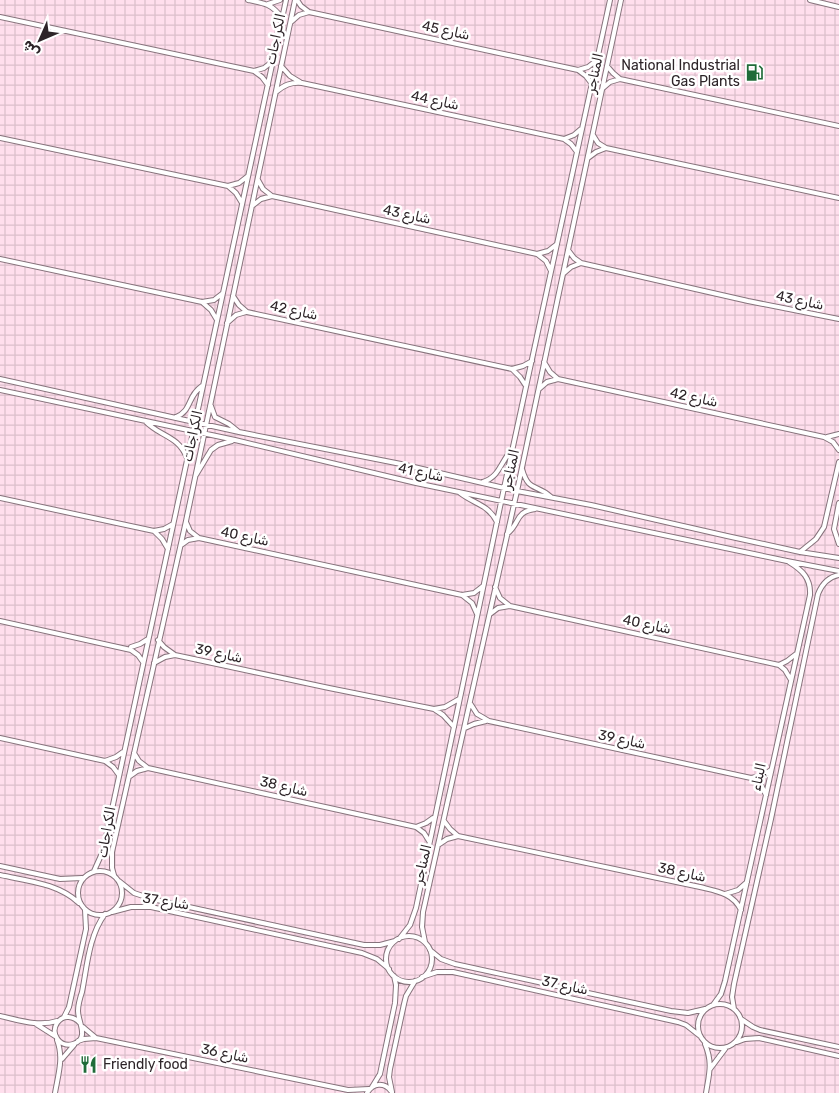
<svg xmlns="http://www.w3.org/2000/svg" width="839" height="1093" viewBox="0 0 839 1093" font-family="Rubik,'Noto Naskh Arabic',sans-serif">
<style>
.industrial{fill:url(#industrial-grid)}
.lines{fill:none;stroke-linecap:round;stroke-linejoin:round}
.minor-casing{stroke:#87737c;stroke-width:6}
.minor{stroke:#fff;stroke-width:4}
.labels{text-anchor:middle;stroke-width:5;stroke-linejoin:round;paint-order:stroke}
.street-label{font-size:14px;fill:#2d2428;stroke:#fff}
.poi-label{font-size:14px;fill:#2d2428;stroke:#fff;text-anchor:end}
</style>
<defs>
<pattern id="industrial-grid" width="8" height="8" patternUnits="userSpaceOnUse" patternTransform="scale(1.25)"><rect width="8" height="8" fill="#ffdfed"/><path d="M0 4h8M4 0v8" fill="none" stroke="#dbbfcb"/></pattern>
</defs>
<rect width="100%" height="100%" fill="#fdeef4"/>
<!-- industrial -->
<path class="industrial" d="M0,0H839V1093H0Z"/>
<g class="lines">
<defs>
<path id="minor" d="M248,0C264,3 272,4 282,18
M297,0L301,6L309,12L578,70L586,76L592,84
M810,0L839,7
M268,4L280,0
M0,17L254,71L262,77L268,85
M291,22L299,15L309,12
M281,66L290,76L300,82
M607,66L613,73L620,79L839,126
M578,70L588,67L597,60
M254,71L264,68L273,61
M603,88L610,82L620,79
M276,92C284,85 291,82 302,83L564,139L571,144L577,152
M593,135L598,143L606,148L839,198
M0,138L228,186L236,193L242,203
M564,139L574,135L581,129
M588,158L596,152L606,148
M258,180L263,189L272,196L537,254L546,261L551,271
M228,186L239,183L248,176
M252,206L261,199L272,196
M568,250L574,258L581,263L748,301L839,319
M537,254L548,251L557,244
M0,259L202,302L214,300L223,293
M564,273L571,267L581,263
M233,296L239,305L247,312L512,369L523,366L532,361
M202,302L211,310L217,320
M227,323L236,315L246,312
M544,362L550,372L558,379L824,437L833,442L839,450
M512,369L520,377L526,386
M0,379L239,432L401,464L517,491L591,505L727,536L800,552L839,558
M539,389L547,382L558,379
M0,390L235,440L416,483L787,561L839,571
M211,406L215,417L229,424L239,432
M176,417C192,411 187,396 202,386
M145,421C160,437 178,435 187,458
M827,437L839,434
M522,469C529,493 536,483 551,497
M196,475L211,450L218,445L232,441
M483,482C500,477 501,460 512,450
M460,493C474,504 488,504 497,522
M0,498L154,531L164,529L173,524
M839,503L834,529L839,544
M186,522L190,531L199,538
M154,531L162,539L168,549
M507,534C521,523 514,512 535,509
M181,545L188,540L199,538L462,595L474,593L483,586
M800,552L816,539L824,527L839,462
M495,587L500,598L510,606
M462,595L472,603L477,614
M490,614L498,608L510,606L779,665L785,670L791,680
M0,621L131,650L138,655L143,662
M158,640L164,647L175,655L329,688L434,709L443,715L454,727
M131,650V647L140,644L148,639
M154,663L165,657L175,655
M779,665L787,661L796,654
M470,703L477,714L489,721L751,778L761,785L766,795
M434,709L445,707L459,699
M465,728L474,724L486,721
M0,738L105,761L113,767L119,775
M134,753L139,761L148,768L416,827L424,833L429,841
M105,761L116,757L123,752
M130,776L137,771L148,768
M751,778L762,776L771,770
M444,821L450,829L458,836L700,887C716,891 733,893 741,910
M416,827L426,823L433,818
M438,845L447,839L458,836
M0,866L60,879L82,878
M78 893a22 22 0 1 1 44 0a22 22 0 1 1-44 0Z
M94,871L103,851L286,0
M0,875C27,881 58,883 79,903
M114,875L112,868V852L186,521L295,0
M119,881L134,893L152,899L364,945H380L395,941
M725,894L738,890L747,882
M112,912L131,907H151L362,953L377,959L389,969
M386 959a23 23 0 1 1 46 0a23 23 0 1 1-46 0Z
M399,939L410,925L416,908L504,488L610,0
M425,942L422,927L423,912L517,491L621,0
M430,950L441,959L455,964L671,1011L688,1013L705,1009
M422,977L437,972H453L678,1022L686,1025L700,1036
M698 1026a22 22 0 1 1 44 0a22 22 0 1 1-44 0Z
M713,1005L721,994L725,981L810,595C811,578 802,570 789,562
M734,1009L732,997L734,984L771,819L818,594C822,584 828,577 839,575
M0,1016C19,1020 38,1027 57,1021
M64,1017L69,1007L86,929L85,910
M741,1019L753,1027L760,1030L839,1047
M80,1023C74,1016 63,1014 57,1023C50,1034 60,1048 73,1044C90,1039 78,1022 78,1011C78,1004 80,998 82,992C87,967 89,935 105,914
M36,1024L55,1036
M83,1027L96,1038
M78,1041L84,1039L96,1038L348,1090L369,1089
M737,1042L745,1039L759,1038L839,1056
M705,1044C713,1063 709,1074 706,1093
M62,1059L74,1045
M710,1069L725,1049
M372,1087L380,1074L395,1003L396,985L394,976
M392,1092L389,1077L390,1069L404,1004L406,996L415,981
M55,1093C58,1075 64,1058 57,1040
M367,1093C373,1083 384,1082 391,1091"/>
</defs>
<!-- minor casing -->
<use href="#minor" class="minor-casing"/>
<!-- minor -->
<use href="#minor" class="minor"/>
</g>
<!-- icons -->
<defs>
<symbol id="fuel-bare" viewBox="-9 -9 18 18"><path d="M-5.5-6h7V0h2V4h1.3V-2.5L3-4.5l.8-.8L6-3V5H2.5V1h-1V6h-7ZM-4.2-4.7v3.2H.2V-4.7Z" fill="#206b39" stroke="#fff" stroke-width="2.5" paint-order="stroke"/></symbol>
<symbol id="restaurant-bare" viewBox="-9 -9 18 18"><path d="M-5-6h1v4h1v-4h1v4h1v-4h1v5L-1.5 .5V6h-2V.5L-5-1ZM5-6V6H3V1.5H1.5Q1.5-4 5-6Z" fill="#206b39" stroke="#fff" stroke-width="2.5" paint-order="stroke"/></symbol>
</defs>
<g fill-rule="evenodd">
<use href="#fuel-bare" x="742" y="60" width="25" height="25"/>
<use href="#restaurant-bare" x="76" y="1052" width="25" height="25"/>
</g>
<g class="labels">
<!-- street labels -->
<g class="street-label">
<text transform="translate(446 30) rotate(12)" y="5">شارع 45</text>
<text transform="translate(275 39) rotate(-78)" y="5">الكراجات</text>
<text transform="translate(594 73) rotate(-78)" y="5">المناجر</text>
<text transform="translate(435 100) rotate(12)" y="5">شارع 44</text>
<text transform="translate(407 214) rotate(12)" y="5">شارع 43</text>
<text transform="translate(800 300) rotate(12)" y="5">شارع 43</text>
<text transform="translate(294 310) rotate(12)" y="5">شارع 42</text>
<text transform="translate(694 397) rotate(12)" y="5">شارع 42</text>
<text transform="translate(192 436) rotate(-78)" y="5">الكراجات</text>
<text transform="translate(510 469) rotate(-78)" y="5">المناجر</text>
<text transform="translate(421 472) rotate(12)" y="5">شارع 41</text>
<text transform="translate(245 536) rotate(12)" y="5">شارع 40</text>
<text transform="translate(647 624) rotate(12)" y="5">شارع 40</text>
<text transform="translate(219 653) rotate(12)" y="5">شارع 39</text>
<text transform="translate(622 739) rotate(12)" y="5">شارع 39</text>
<text transform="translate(758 777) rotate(-78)" y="5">البناء</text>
<text transform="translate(284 786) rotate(13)" y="5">شارع 38</text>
<text transform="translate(106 832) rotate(-80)" y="5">الكراجات</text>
<text transform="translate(422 864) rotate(-77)" y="5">المناجر</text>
<text transform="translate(682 872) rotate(12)" y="5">شارع 38</text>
<text transform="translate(166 901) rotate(9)" y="5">شارع 37</text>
<text transform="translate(565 985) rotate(12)" y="5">شارع 37</text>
<text transform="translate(225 1053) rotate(12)" y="5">شارع 36</text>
</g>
<!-- poi labels -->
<g class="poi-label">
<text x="740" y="70">National Industrial<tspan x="740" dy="16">Gas Plants</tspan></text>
<text x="103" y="1069" text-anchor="start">Friendly food</text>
</g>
</g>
<!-- north arrow -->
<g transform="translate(40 40) rotate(225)" stroke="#ffffff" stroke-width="4" paint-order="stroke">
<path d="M0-4L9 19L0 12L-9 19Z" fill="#2d2428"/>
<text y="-8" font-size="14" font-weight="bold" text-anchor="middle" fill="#2d2428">ش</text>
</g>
</svg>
